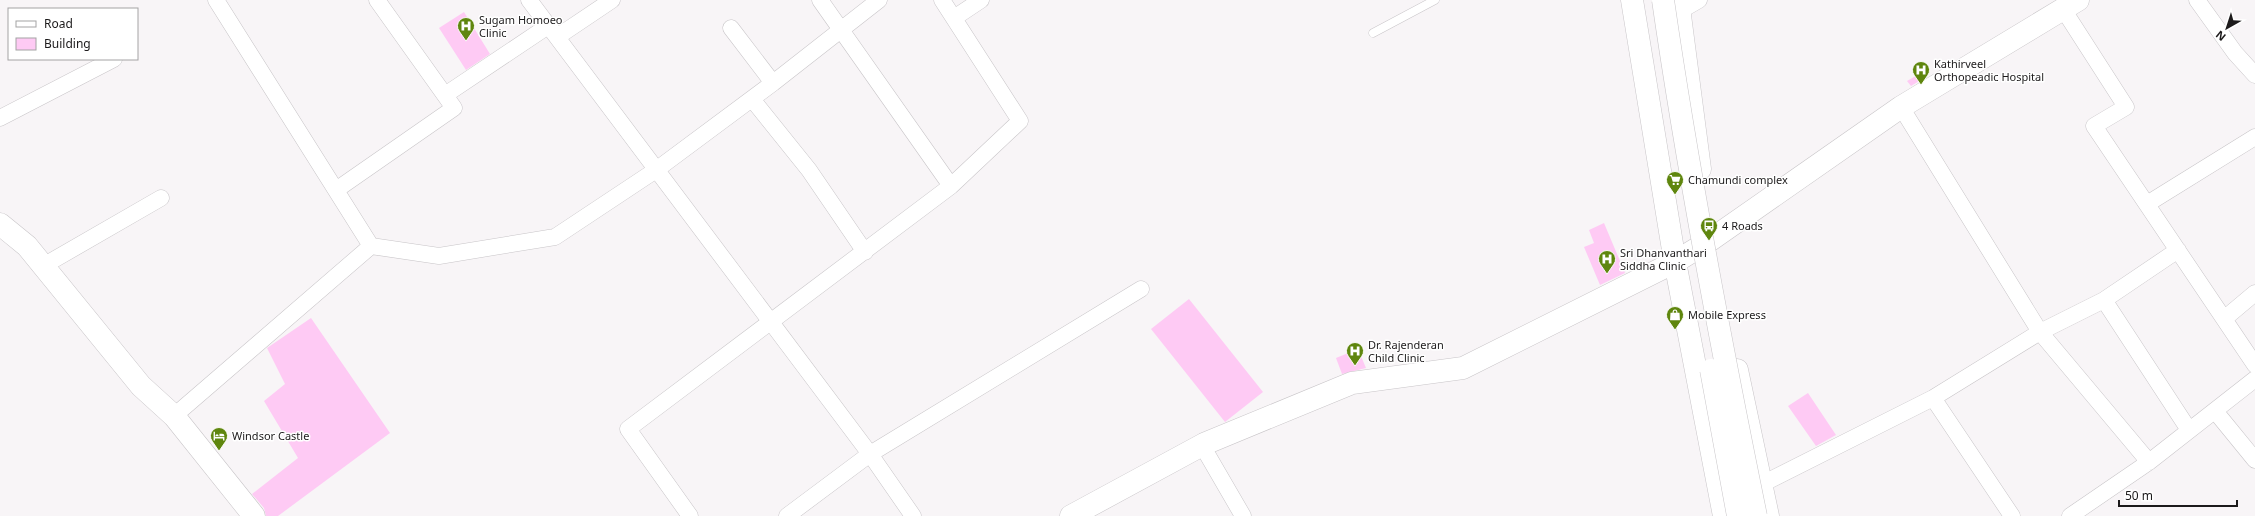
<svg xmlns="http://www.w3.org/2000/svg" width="2255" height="516" viewBox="0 0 2255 516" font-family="'Noto Sans',sans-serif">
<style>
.building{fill:#fecaf4}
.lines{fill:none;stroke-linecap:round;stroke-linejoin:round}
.lane-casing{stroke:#c8c5c8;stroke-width:9}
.street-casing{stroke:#c8c5c8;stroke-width:17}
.secondary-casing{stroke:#c8c5c8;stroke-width:23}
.primary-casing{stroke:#c8c5c8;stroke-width:23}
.lane{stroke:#fff;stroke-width:8}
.street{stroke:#fff;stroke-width:16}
.secondary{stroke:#fff;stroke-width:22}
.primary{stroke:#fff;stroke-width:22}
.primary-bridge-casing{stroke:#c8c5c8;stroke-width:23;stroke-linecap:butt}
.primary-bridge{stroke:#fff;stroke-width:22}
.labels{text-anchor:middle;stroke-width:3;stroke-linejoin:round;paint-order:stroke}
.poi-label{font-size:11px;fill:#1c1a1b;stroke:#fff;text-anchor:start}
</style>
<rect width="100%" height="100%" fill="#f8f5f7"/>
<!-- building -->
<path class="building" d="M464,12L490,54L466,70L439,28Z
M1921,73L1924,78L1911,86L1907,81Z
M1604,223L1625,273L1600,285L1584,247L1594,243L1589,230Z
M1189,299L1263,392L1225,422L1151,329Z
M311,318L390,433L278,516H266L264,508L252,494L298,458L264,401L285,384L267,348Z
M1358,349L1366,368L1342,374L1336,358Z
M1808,393L1836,435L1816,446L1788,406Z"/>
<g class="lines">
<defs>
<path id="lane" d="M1373,33L1435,0"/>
<path id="street" d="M216,0L371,246
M529,0L870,454L913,516
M820,0L951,186
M2197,0L2235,53L2255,75
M2063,9L2126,107L2094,126L2255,365
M1680,11L1699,0
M954,18L981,0
M731,28L773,83
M557,37L612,0
M445,95L548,26
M752,99L809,170L865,252
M1901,107L2040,332L2149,462
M0,118L114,59
M336,190L454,108L377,0
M2147,204L2255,137
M43,266L161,198
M2104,300L2189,430
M2224,319L2255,293
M1933,398L2012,516
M2215,411L2255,460
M174,416L371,246L439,256L555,237L656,170L773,83L879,0
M1204,444L1207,454L1243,516
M1762,484L1933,398L2040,332L2104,300L2178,250
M690,516L628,429L951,186L1020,121L942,0
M787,516L870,454L1141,289
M2070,516L2149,462L2255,379"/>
<path id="secondary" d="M0,224L27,246L141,386L174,416L254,516
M1071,516L1204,444L1352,383L1463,368L1675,262L1709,241L1901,107L2078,0"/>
<path id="primary" d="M1632,0L1675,262L1724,516
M1678,0L1700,169
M1737,370L1768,516"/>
</defs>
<!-- lane casing -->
<use href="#lane" class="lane-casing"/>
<!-- street casing -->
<use href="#street" class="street-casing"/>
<!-- secondary casing -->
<use href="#secondary" class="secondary-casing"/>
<!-- primary casing -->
<use href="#primary" class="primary-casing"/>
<!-- lane -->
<use href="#lane" class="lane"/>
<!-- street -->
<use href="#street" class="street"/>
<!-- secondary -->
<use href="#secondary" class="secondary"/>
<!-- primary -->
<use href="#primary" class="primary"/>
<defs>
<path id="primary-bridge" d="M1663,0C1688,173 1721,345 1756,516
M1711,370L1738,516"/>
</defs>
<!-- primary-bridge casing -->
<use href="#primary-bridge" class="primary-bridge-casing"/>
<!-- primary-bridge -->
<use href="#primary-bridge" class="primary-bridge"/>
</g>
<!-- icons -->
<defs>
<symbol id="hospital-pin" viewBox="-11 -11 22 30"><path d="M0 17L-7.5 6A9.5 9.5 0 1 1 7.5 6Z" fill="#5f860e" stroke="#fff"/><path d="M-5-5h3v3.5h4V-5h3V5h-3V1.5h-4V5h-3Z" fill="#fff"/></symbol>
<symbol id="supermarket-pin" viewBox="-11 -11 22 30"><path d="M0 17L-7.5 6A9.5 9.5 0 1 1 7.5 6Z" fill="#5f860e" stroke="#fff"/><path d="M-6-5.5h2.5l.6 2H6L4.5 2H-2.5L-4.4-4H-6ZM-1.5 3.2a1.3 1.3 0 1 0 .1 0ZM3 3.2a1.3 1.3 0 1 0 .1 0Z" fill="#fff"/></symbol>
<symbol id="bus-pin" viewBox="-11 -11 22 30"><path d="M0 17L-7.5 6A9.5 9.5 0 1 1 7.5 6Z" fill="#5f860e" stroke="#fff"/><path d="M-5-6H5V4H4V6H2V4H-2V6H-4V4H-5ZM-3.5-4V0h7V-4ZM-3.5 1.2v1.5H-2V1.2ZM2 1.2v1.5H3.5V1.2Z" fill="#fff"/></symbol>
<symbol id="shop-pin" viewBox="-11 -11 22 30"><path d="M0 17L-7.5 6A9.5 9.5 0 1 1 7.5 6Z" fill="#5f860e" stroke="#fff"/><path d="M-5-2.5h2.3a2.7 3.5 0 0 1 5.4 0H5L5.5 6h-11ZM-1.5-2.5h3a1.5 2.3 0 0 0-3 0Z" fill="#fff"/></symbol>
<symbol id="hotel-pin" viewBox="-11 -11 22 30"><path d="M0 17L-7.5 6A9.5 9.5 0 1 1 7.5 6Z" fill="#5f860e" stroke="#fff"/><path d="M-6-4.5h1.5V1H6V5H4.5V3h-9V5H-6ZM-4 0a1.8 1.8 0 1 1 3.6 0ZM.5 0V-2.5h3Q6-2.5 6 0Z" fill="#fff"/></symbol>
</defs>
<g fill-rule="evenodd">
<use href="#hospital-pin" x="456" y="16" width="20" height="27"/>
<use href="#hospital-pin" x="1911" y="60" width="20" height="27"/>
<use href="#supermarket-pin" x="1665" y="170" width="20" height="27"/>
<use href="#bus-pin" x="1699" y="216" width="20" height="27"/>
<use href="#hospital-pin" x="1597" y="249" width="20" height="27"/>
<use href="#shop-pin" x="1665" y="305" width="20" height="27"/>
<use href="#hospital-pin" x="1345" y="341" width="20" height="27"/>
<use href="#hotel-pin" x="209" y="426" width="20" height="27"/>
</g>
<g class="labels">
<!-- poi labels -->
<g class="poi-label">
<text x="479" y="24">Sugam Homoeo<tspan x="479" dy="13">Clinic</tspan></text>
<text x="1934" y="68">Kathirveel<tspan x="1934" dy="13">Orthopeadic Hospital</tspan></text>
<text x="1688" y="184">Chamundi complex</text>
<text x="1722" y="230">4 Roads</text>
<text x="1620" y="257">Sri Dhanvanthari<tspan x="1620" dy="13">Siddha Clinic</tspan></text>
<text x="1688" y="319">Mobile Express</text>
<text x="1368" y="349">Dr. Rajenderan<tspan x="1368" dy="13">Child Clinic</tspan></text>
<text x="232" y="440">Windsor Castle</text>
</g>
</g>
<!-- legend -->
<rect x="8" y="8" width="130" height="52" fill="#ffffff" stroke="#a4a3a4"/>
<rect x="16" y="21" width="20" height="6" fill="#ffffff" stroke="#a4a3a4"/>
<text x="44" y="28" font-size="12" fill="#1c1a1b">Road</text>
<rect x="16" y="38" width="20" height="12" fill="#fecaf4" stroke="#a4a3a4"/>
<text x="44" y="48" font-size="12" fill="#1c1a1b">Building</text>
<!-- north arrow -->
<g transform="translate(2227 28) rotate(219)" stroke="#ffffff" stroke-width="3" paint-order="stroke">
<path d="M0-3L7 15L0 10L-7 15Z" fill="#1c1a1b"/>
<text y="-6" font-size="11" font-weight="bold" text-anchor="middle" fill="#1c1a1b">N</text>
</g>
<!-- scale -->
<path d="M2119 500v6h118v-6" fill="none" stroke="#1c1a1b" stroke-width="2"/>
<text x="2125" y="500" font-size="12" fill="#1c1a1b" stroke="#ffffff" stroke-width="3" paint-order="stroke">50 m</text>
</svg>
